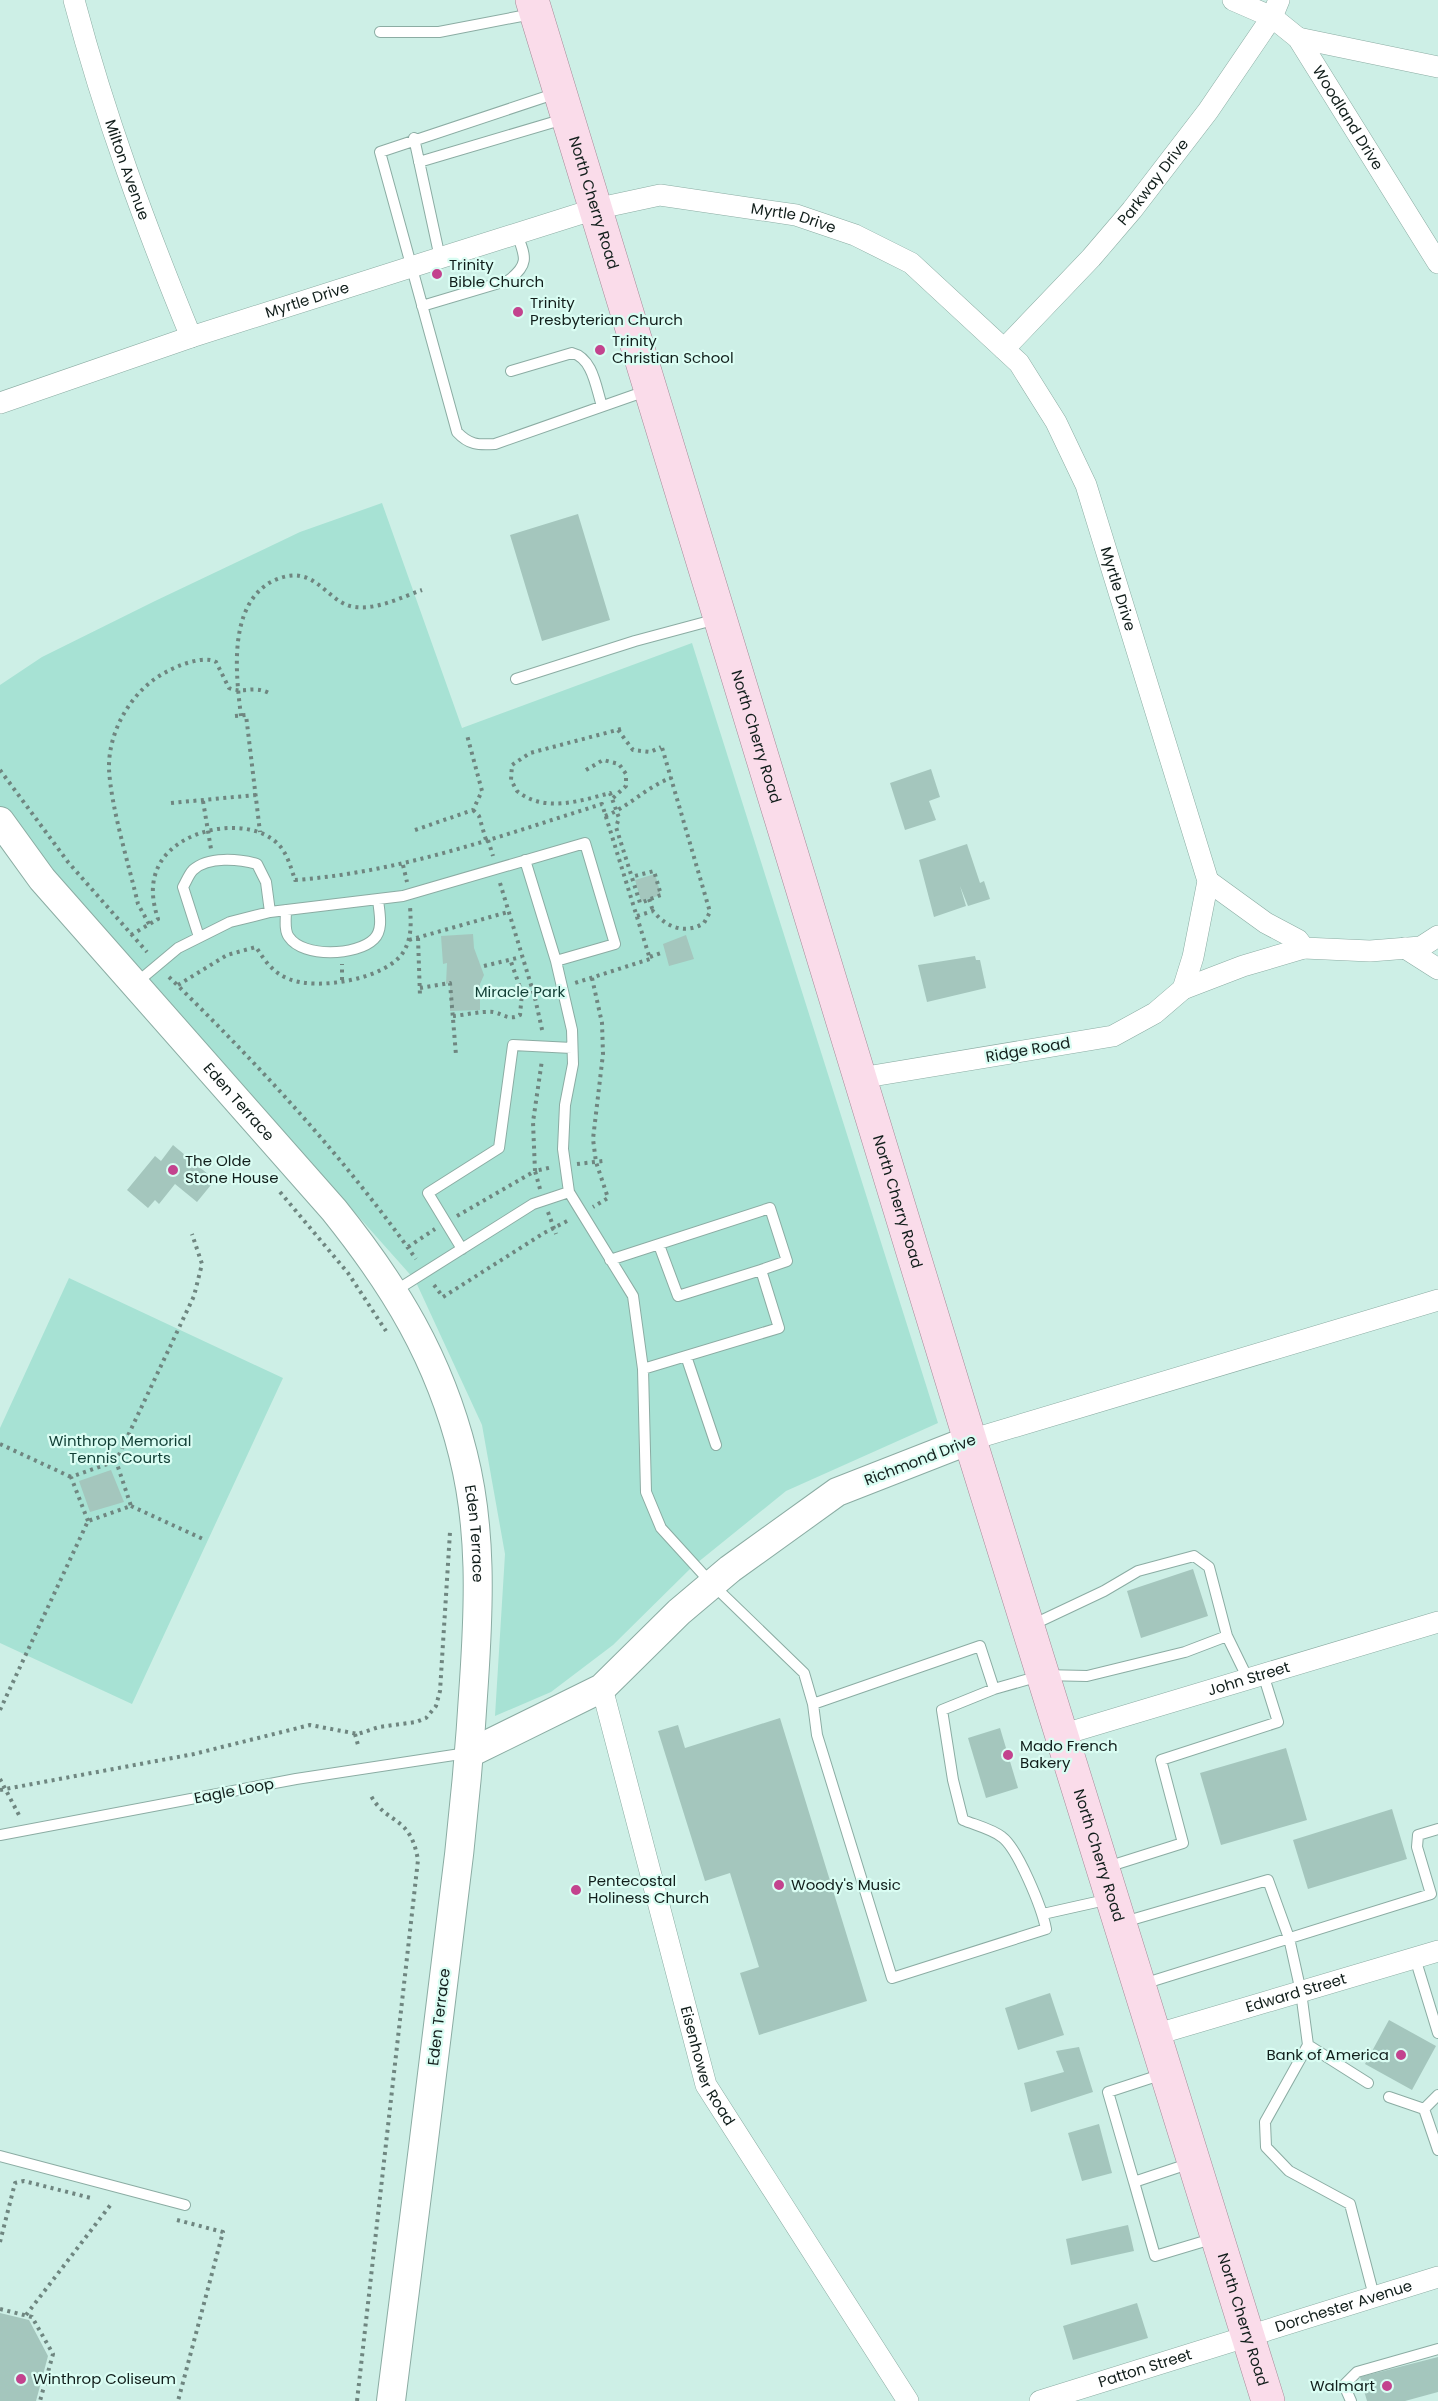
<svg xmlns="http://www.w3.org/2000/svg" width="1438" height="2401" viewBox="0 0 1438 2401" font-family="Poppins,sans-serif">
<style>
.green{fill:#a7e2d4}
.building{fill:#a4c6bd}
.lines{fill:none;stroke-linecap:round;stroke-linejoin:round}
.lane-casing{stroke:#8baca3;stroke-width:12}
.street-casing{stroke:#8baca3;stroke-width:22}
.secondary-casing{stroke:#8baca3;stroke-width:30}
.primary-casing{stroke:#a68a98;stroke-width:34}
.path{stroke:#6f8680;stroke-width:4;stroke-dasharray:3 4.5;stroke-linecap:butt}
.lane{stroke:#fff;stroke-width:10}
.street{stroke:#fff;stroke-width:21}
.secondary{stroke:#fff;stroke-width:28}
.primary{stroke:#fadcea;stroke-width:33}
.poi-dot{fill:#c3438e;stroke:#dafdf3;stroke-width:2}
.labels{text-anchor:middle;stroke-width:4.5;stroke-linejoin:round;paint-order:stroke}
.street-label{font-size:15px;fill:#111e1b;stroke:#dafdf3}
.poi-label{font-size:15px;fill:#111e1b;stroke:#dafdf3;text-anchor:start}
.park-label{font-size:15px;fill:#113e35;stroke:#dafdf3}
</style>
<rect width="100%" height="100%" fill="#cdefe6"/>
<!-- green -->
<path class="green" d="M382,503L462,728L692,643L938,1423L786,1491L692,1567L613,1645L551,1692L495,1716L505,1554L482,1425L415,1280L0,814V685L42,657L155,601L300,532Z
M69,1278L283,1378L132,1704L0,1643V1428Z"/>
<!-- building -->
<path class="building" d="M578,514L610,620L542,641L510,535Z
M931,769L940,797L929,801L936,820L905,830L890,783Z
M967,844L980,883L984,881L990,899L968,906L960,886L966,906L934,917L919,860Z
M655,874L661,895L641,901L635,880Z
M473,934L474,948L484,975L480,984V1010L450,1011V983L446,984L447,963L443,964L441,936Z
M686,935L694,959L669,966L663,944Z
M975,956L976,960H980L986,988L927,1002L918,965Z
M173,1145L215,1180L197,1202L175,1184L159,1204L155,1200L148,1208L127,1190L155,1156L161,1161Z
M111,1470L124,1502L90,1512L79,1481Z
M1193,1569L1208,1616L1141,1638L1127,1591Z
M780,1718L867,2001L759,2035L740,1973L759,1967L730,1873L705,1881L658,1731L678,1725L685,1748Z
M1000,1728L1018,1788L986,1798L968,1738Z
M1286,1748L1307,1820L1221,1845L1200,1773Z
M1392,1809L1407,1859L1308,1889L1293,1840Z
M1050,1993L1064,2035L1018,2050L1005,2008Z
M1389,2020L1436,2046L1412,2090L1365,2064Z
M1079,2047L1093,2092L1031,2112L1024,2083L1064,2072L1056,2051Z
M1099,2124L1112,2173L1082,2181L1068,2133Z
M1128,2225L1134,2251L1071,2265L1066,2239Z
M1137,2303L1148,2338L1073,2360L1063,2326Z
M0,2313L29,2320L48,2356L36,2401H0Z
M1438,2357V2392L1405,2401H1367L1360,2377Z"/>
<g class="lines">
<defs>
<path id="lane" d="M380,32H439L532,14
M557,93L380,152L457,432C469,445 478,445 495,444L646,391
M414,138L440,258
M419,162L564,119
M422,306L509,280C530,264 525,256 517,234
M511,371L572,353C593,358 596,388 602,406
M516,679L635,641L717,619
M286,910C286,918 284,931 289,937C303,958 357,956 374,939C384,929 379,912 378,899
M199,937L183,887C186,882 189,874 193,870C208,856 239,859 257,864L266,882L270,912
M556,961L572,1030L573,1064L565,1105L563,1149L569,1192L633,1296L643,1369L646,1492L661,1528L712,1584L804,1673L813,1704L980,1646L994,1689
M135,984L178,948L230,922L270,912L403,896L585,843L615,944L556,961L525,860
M659,1245L678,1296L761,1270
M462,1249L428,1193L499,1148L513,1045L572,1048
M610,1260L770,1208L787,1261L761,1270L779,1328L643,1369
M395,1291L533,1204L569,1192
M686,1356L716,1445
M1227,1636L1248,1679
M813,1704L817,1735L892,1978L1046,1929C1042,1908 1018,1849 1002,1837C992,1829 975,1825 963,1820L953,1780L942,1710L994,1689L1043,1675L1087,1676L1185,1652L1227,1636L1209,1567L1194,1556L1138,1571L1104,1591L1032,1625
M0,1835L296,1779L467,1753
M1107,1867L1183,1843L1161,1760L1278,1722L1263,1674
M1043,1914L1110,1899
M1124,1922L1268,1880L1289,1938L1301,1992L1308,2045L1265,2122L1266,2147L1289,2171L1350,2204L1374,2296
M1415,1958L1438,2033
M1143,1984L1431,1894L1417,1847L1418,1835L1438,1829
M1308,2045L1368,2083
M1389,2097L1424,2109
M1424,2109L1438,2150
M1424,2109L1438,2095
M0,2156L185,2205
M1191,2163L1134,2182L1155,2256L1215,2238
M1134,2182L1108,2092L1163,2074
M1351,2401L1344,2385L1357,2372L1438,2349"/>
<g id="street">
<path id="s1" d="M74,0C105,117 145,225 191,337"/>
<path id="s2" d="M1233,0L1272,17L1298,38L1438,263"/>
<path d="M1298,38L1438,67"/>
<path id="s3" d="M1004,349L1091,258L1132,210L1208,111L1272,17L1279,0"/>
<path id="s4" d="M0,403L191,337L411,267L595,209L660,195L796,215L855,235L911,263L1019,363L1056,422L1086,485L1208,881L1193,957L1183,989L1155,1013L1113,1036L860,1078"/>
<path d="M1208,881L1266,923L1298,940L1304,948L1370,951L1421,947L1438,936"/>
<path d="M1405,948L1438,969"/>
<path d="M1183,989L1243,966L1304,948"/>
<path d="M970,1440L1438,1300"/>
<path id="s5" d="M602,1688L706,2085L908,2401"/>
<path id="s6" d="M1061,1735L1438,1622"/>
<path id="s7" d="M1154,2035L1438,1951"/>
<path id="s8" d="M1040,2401L1438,2277"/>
</g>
<g id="secondary">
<path id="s9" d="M0,821L42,879L334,1210C395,1286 439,1358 463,1454C482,1529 479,1605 474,1681C469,1764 461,1846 450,1928C431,2086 411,2243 391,2401"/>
<path d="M470,1753L602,1688L679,1612L730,1569L837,1492L970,1440"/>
</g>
<g id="primary">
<path id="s10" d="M532,0L970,1440L1268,2401"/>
</g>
</defs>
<!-- lane casing -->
<use href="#lane" class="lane-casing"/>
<!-- street casing -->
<use href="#street" class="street-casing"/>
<!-- secondary casing -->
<use href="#secondary" class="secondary-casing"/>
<!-- primary casing -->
<use href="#primary" class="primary-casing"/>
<!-- path -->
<path class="path" d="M235,716L246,715L260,832
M241,716C236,675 228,609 269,583C278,578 290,574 300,576C321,579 334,605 355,607C377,610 402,597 422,590
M621,729L530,753L512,765L511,780L517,791C544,813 580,801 610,793L619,818L616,827L640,903L661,895L654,871L631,877
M618,730L633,750L650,752L661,747
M0,770L68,862L147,952
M586,770L603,760L619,764L626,774V786L613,798
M203,801L211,849
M171,803L256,795
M473,810L479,816L486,840
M605,816C629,807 646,787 671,778
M415,830L473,810L482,791L467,735
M488,840L493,856
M403,865L407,882
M500,883L535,998L543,1034
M649,899L653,911
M637,916L653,911C666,927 685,935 704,923L710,912L661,744
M149,924L138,904C129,865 111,808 109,769C108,730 133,688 168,671C179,665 205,655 216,662L229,688C243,694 253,685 269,693
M131,935L158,919C152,900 150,883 159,865C178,828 247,815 277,843C287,852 291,868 295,880C403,872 500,836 602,804L650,959L575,983
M418,938L420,996
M409,940L508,912
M650,957L664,952
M484,966L521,957
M169,977C259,1065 343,1156 416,1259
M592,978L602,1023L603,1054L593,1139L596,1162L608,1198L593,1207
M342,980V964
M178,985L227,955L256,947C265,961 273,973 289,979C317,991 388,979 404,951C412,937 411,923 410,906
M420,988L450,983L456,1055
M453,1016C465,1015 481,1011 493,1012C504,1014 508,1021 520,1015L522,993L510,959
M577,1164L603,1161
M540,1189L535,1171L553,1167
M280,1192L348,1273L386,1331
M548,1212L556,1234
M457,1216L535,1171L533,1122L542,1060
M408,1247L435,1229
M434,1285L443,1297L544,1233L571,1219
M0,1444L71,1477
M131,1506L203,1539
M88,1521L71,1477L116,1461
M0,1710L88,1521L131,1506L116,1461L194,1296L202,1264L192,1234
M355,1734L358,1745
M0,1779L20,1817
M0,1790L194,1754L310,1725L358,1734L379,1727L416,1722L426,1718L436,1706L440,1691L450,1532
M177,2220L223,2232L178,2401
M0,2242L15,2183L24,2181L91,2198
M0,2309L32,2317L53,2354L40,2401
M26,2315L112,2203
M357,2401L418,1860C410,1814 388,1826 371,1796"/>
<!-- lane -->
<use href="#lane" class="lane"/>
<!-- street -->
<use href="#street" class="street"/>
<!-- secondary -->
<use href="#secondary" class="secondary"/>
<!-- primary -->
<use href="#primary" class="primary"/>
</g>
<!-- markers -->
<g class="poi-dot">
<circle cx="437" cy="274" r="6"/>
<circle cx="518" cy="312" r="6"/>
<circle cx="600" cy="350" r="6"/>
<circle cx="173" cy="1170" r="6"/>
<circle cx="1008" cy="1755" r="6"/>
<circle cx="779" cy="1885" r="6"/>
<circle cx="576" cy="1890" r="6"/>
<circle cx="1401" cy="2055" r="6"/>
<circle cx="21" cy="2379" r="6"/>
<circle cx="1387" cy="2386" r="6"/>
</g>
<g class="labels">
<!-- street labels -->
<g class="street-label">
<text dy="5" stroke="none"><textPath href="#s2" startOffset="170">Woodland Drive</textPath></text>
<text dy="5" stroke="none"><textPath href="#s1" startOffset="178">Milton Avenue</textPath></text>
<text dy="5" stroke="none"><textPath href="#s3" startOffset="224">Parkway Drive</textPath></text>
<text dy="5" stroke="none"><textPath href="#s10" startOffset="212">North Cherry Road</textPath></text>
<text dy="5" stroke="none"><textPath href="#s4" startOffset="828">Myrtle Drive</textPath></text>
<text dy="5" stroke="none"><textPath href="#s4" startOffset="324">Myrtle Drive</textPath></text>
<text dy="5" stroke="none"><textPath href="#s4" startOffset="1350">Myrtle Drive</textPath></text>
<text dy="5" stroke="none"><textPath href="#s10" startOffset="770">North Cherry Road</textPath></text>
<text transform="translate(1028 1050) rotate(-10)" y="5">Ridge Road</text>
<text dy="5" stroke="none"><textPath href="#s9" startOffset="369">Eden Terrace</textPath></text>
<text dy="5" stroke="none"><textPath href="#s10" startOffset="1256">North Cherry Road</textPath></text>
<text transform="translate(920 1460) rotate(-21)" y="5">Richmond Drive</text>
<text dy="5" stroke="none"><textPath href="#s9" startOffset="872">Eden Terrace</textPath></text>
<text dy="5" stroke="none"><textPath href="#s6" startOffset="196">John Street</textPath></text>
<text transform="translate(234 1791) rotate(-11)" y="5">Eagle Loop</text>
<text dy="5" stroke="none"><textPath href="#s10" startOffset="1940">North Cherry Road</textPath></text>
<text dy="5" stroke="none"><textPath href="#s7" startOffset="148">Edward Street</textPath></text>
<text transform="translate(439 2017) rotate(-83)" y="5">Eden Terrace</text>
<text dy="5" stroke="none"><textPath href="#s5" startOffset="393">Eisenhower Road</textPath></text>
<text dy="5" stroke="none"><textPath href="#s8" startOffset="318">Dorchester Avenue</textPath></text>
<text dy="5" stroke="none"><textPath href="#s10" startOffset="2426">North Cherry Road</textPath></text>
<text dy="5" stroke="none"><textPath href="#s8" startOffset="110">Patton Street</textPath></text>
</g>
<!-- poi labels -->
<g class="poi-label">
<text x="449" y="270">Trinity<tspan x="449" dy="17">Bible Church</tspan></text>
<text x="530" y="308">Trinity<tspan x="530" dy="17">Presbyterian Church</tspan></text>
<text x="612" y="346">Trinity<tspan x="612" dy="17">Christian School</tspan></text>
<text x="185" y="1166">The Olde<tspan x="185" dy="17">Stone House</tspan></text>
<text x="1020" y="1751">Mado French<tspan x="1020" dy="17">Bakery</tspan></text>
<text x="588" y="1886">Pentecostal<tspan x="588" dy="17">Holiness Church</tspan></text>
<text x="791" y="1890">Woody's Music</text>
<text x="1389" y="2060" text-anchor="end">Bank of America</text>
<text x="33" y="2384">Winthrop Coliseum</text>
<text x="1375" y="2391" text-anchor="end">Walmart</text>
</g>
<!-- park labels -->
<g class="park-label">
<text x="520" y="997">Miracle Park</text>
<text x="120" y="1446">Winthrop Memorial<tspan x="120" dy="17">Tennis Courts</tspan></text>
</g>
</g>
</svg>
